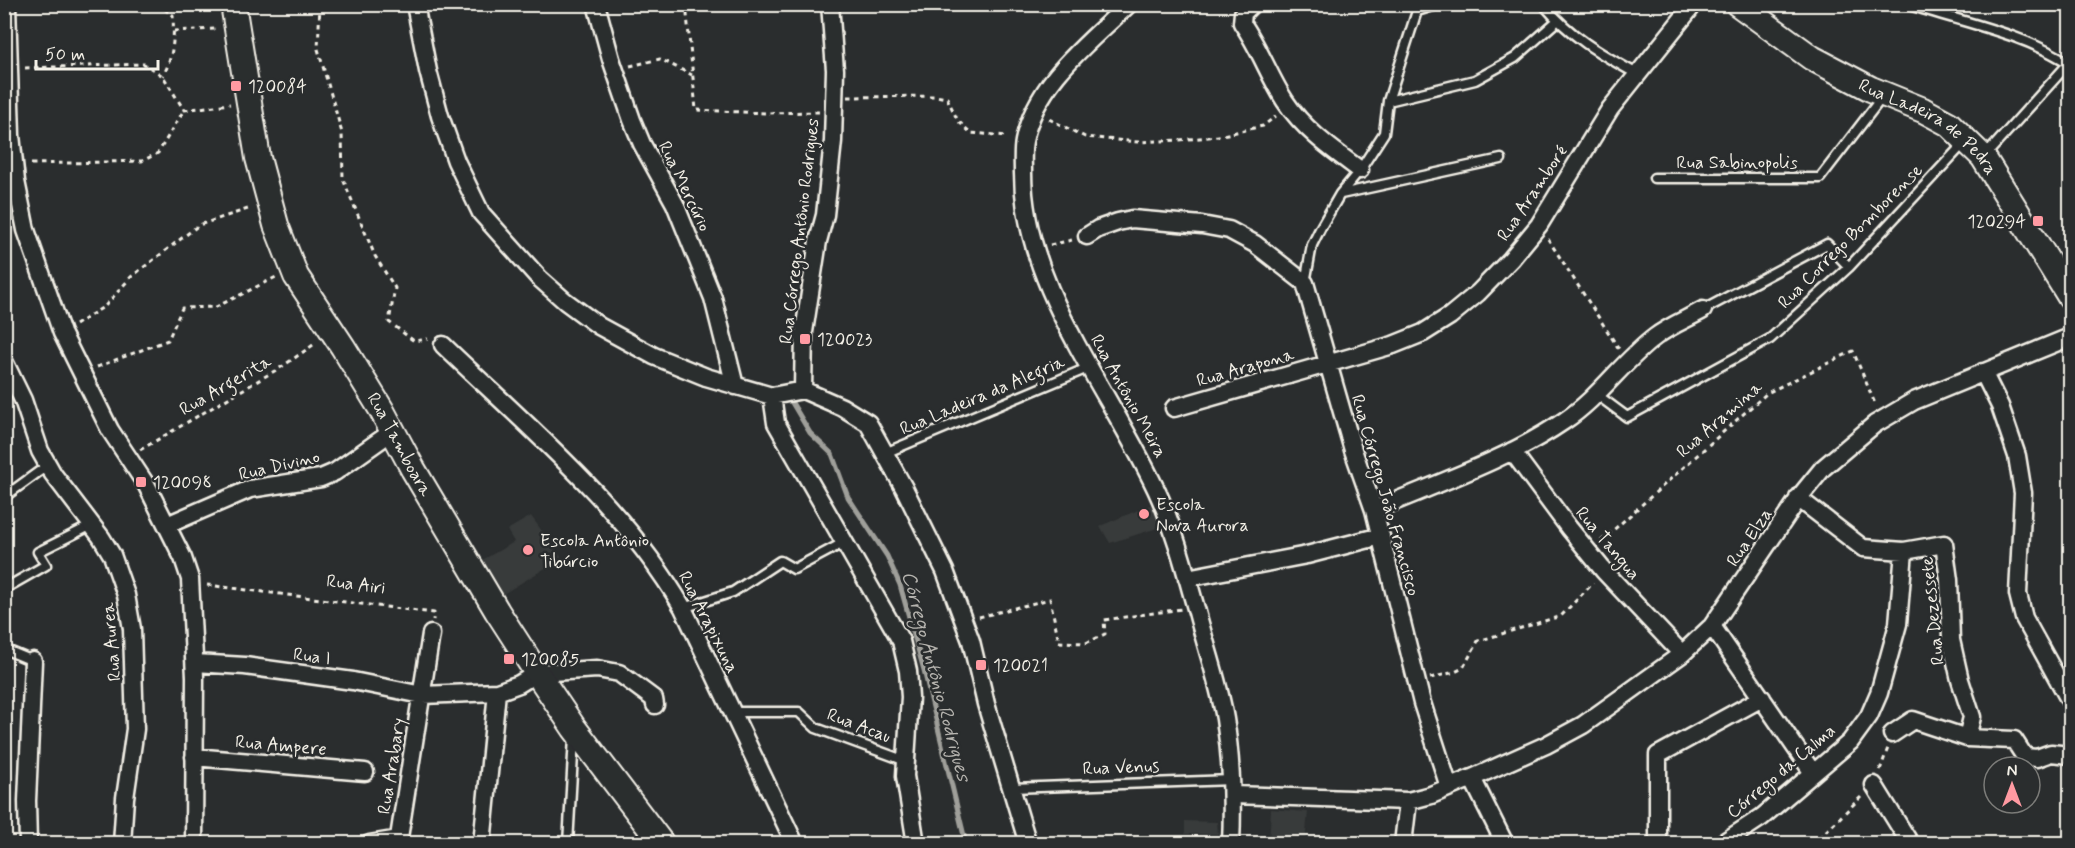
<svg xmlns="http://www.w3.org/2000/svg" width="2075" height="848" viewBox="0 0 2075 848" font-family="Mynerve,sans-serif">
<style>
.built{fill:#373a3a}
.lines{fill:none;stroke-linecap:round;stroke-linejoin:round}
.stream{stroke:#9f9f9a;stroke-width:5}
.lane-casing{stroke:#f4f1e8;stroke-width:13}
.street-casing{stroke:#f4f1e8;stroke-width:21}
.secondary-casing{stroke:#f4f1e8;stroke-width:28}
.path{stroke:#f4f1e8;stroke-width:3;stroke-dasharray:4.5 4.5;stroke-linecap:butt}
.lane{stroke:#2a2d2e;stroke-width:8}
.street{stroke:#2a2d2e;stroke-width:16}
.secondary{stroke:#2a2d2e;stroke-width:24}
.poi-dot{fill:#ff9aa2;stroke:#2a2d2e;stroke-width:2}
.labels{text-anchor:middle;stroke-width:5;stroke-linejoin:round;paint-order:stroke}
.poi-label{font-size:18px;fill:#f4f1e8;stroke:#2a2d2e;text-anchor:start}
.street-label{font-size:18px;fill:#f4f1e8;stroke:#2a2d2e}
.water-label{font-size:20px;font-style:italic;fill:#b5b3ae;stroke:#2a2d2e}
</style>
<rect width="100%" height="100%" fill="#2a2d2e"/>
<filter id="ink" filterUnits="userSpaceOnUse"><feTurbulence type="fractalNoise" baseFrequency=".0167" numOctaves="2"/><feDisplacementMap in="SourceGraphic" scale="12" xChannelSelector="R" yChannelSelector="G"/><feConvolveMatrix kernelMatrix="1 2 1 2 8 2 1 2 1" color-interpolation-filters="sRGB"/></filter>
<g filter="url(#ink)">
<!-- built -->
<path class="built" d="M1155,503L1164,526L1110,543L1100,526Z
M531,516L562,558L498,597L477,563L514,542L507,530Z
M1271,809L1308,812L1305,843H1269Z
M1185,821L1217,822L1218,834H1185Z"/>
<g class="lines">
<!-- stream -->
<path class="stream" d="M791,401L810,433L832,454L848,497L887,556L900,585L924,670L966,844"/>
<defs>
<path id="lane" d="M1543,4C1572,38 1599,53 1637,74
M1906,4C1959,21 2025,34 2070,64
M1388,101L1475,80L1515,58L1557,21
M1985,156L2069,63
M1654,178H1820L1883,96
M1341,194L1501,159
M1305,283L1312,245L1321,227L1340,194L1360,170L1384,133L1388,101L1417,11L1440,4
M1703,310L1827,244L1849,267
M1596,394L1627,417L1770,339L1849,267L1965,142
M885,453L1090,367
M4,497L48,465
M4,589L46,565L38,552L92,525
M683,608L733,592L780,561L794,569L843,543
M4,649L33,661
M733,712H799L816,728L906,761
M1012,788L1232,780
M568,844L574,737"/>
<path id="street" d="M7,4L11,135L16,181L26,230L62,333L110,430L147,486L183,558L190,579L195,677L194,844
M415,4L428,71L440,116L456,161L481,213L539,278L565,301L599,326L654,356L706,377L772,396L803,390L842,407L868,423L904,488L945,571L971,641L986,704L1028,844
M596,4L611,59L632,120L642,144L675,204L713,298L735,386
M1129,4C1087,44 1036,82 1024,141C1022,151 1023,163 1023,173C1023,289 1115,396 1160,498C1176,534 1186,574 1197,612C1206,647 1219,683 1225,719C1232,762 1233,800 1231,844
M1252,4L1243,13L1242,23C1259,47 1269,76 1285,101C1304,130 1333,150 1360,170
M1087,236L1098,229L1118,222L1132,219L1202,225L1229,230L1255,244L1305,283L1353,450L1374,510L1422,703L1449,787
M443,345C528,427 623,505 683,608L795,844
M4,361L23,400L40,451L53,474L101,537L112,555L126,595L132,629L135,729L125,798L122,844
M1983,372L2000,406L2017,456L2023,493L2018,594L2024,618L2070,701
M803,390L804,332L818,241L825,215L833,141L835,70L830,4
M772,396L776,423L901,641L908,671L910,697L905,776L916,844
M1174,408L1393,345L1423,333L1450,316L1478,293L1511,259L1539,225L1610,109L1694,4
M1512,451L1569,528L1604,571L1682,654
M1798,498L1863,548L1904,551L1944,544L1949,580L1951,640L1960,680L1972,717L1967,738
M1374,510C1438,483 1507,460 1564,421C1599,398 1622,362 1655,337C1669,326 1687,319 1703,310
M167,525L250,489L321,478L335,472L393,431
M1187,578L1307,555L1381,536
M1712,626L1813,773
M195,663L245,666L353,681L422,695L497,692L519,684L537,673L597,669L619,673L654,699L655,705
M1892,734L1913,720L1967,738L2014,740L2025,757L2037,758L2051,753L2070,755
M194,757L365,772
M1472,778L1505,844
M1874,785L1908,840L1907,844
M1233,795L1408,801L1431,795L1472,778L1546,745L1583,725L1682,654L1712,626L1801,495L1823,468L1875,424L1914,401L2070,337
M28,844L27,801L33,661
M369,844L399,839
M398,844L431,634
M482,844L497,692
M1403,844L1408,801
M1658,844V755L1762,698
M1721,844L1762,817L1850,742L1869,716L1879,693L1898,624L1904,551"/>
<g id="secondary">
<path id="s1" d="M233,4L258,158L276,225L296,276L343,347L381,409L413,469L497,611L537,673L574,728L662,844"/>
<path id="s2" d="M1738,4L1812,58L1871,89L1923,110L1949,124L1983,157L2070,297"/>
</g>
</defs>
<!-- lane casing -->
<use href="#lane" class="lane-casing"/>
<!-- street casing -->
<use href="#street" class="street-casing"/>
<!-- secondary casing -->
<use href="#secondary" class="secondary-casing"/>
<!-- path -->
<path class="path" d="M70,4H87
M157,4L173,15C174,38 174,55 163,76
M320,4L318,49L342,133L343,179L375,256L395,288L389,322L414,341L428,339
M686,4L696,110L765,113L819,112
M174,31L217,29
M630,66L660,59L692,75
M25,68L144,64L163,76L184,110
M848,97L936,96L947,98L958,121L971,133L1008,136
M184,110L230,104
M1049,119L1085,137L1138,142L1180,140L1218,136L1263,126L1276,116
M31,164L142,161L158,153L184,110
M1548,239L1619,349
M1050,245L1072,240
M75,325L105,306L131,277L199,225L251,208
M97,367L168,340L182,308L216,307L276,277
M140,450L283,366L316,343
M1601,541L1767,393L1853,351L1876,406
M207,585L434,613L433,620
M979,617L1050,599L1059,642L1086,643L1105,634L1104,620L1182,609
M1430,678L1455,672L1463,668L1478,641L1561,616L1593,583
M1880,770L1888,748
M1813,844L1861,797"/>
<!-- lane -->
<use href="#lane" class="lane"/>
<!-- street -->
<use href="#street" class="street"/>
<!-- secondary -->
<use href="#secondary" class="secondary"/>
</g>
</g>
<!-- markers -->
<g class="poi-dot">
<rect x="230" y="80" width="12" height="12" rx="3"/>
<rect x="2032" y="215" width="12" height="12" rx="3"/>
<rect x="799" y="333" width="12" height="12" rx="3"/>
<rect x="135" y="476" width="12" height="12" rx="3"/>
<circle cx="1144" cy="514" r="6"/>
<circle cx="528" cy="550" r="6"/>
<rect x="503" y="653" width="12" height="12" rx="3"/>
<rect x="975" y="659" width="12" height="12" rx="3"/>
</g>
<g class="labels">
<!-- poi labels -->
<g class="poi-label">
<text x="248" y="92">120084</text>
<text x="2026" y="227" text-anchor="end">120294</text>
<text x="817" y="345">120023</text>
<text x="153" y="488">120098</text>
<text x="1156" y="510">Escola<tspan x="1156" dy="21">Nova Aurora</tspan></text>
<text x="540" y="546">Escola Antônio<tspan x="540" dy="21">Tibúrcio</tspan></text>
<text x="521" y="665">120085</text>
<text x="993" y="671">120021</text>
</g>
<!-- street labels -->
<g class="street-label">
<text dy="6" stroke="none"><textPath href="#s2" startOffset="228">Rua Ladeira de Pedra</textPath></text>
<text x="1737" y="168">Rua Sabinopolis</text>
<text transform="translate(685 186) rotate(64)" y="6">Rua Mercúrio</text>
<text transform="translate(1532 193) rotate(-56)" y="6">Rua Aramboré</text>
<text transform="translate(799 231) rotate(-83)" y="6">Rua Córrego Antônio Rodrigues</text>
<text transform="translate(1850 236) rotate(-45)" y="6">Rua Corrego Bomborense</text>
<text transform="translate(1245 367) rotate(-16)" y="6">Rua Arapona</text>
<text transform="translate(225 385) rotate(-30)" y="6">Rua Argerita</text>
<text transform="translate(982 395) rotate(-23)" y="6">Rua Ladeira da Alegria</text>
<text transform="translate(1129 396) rotate(61)" y="6">Rua Antônio Meira</text>
<text transform="translate(1719 419) rotate(-41)" y="6">Rua Aramina</text>
<text dy="6" stroke="none"><textPath href="#s1" startOffset="478">Rua Tamboara</textPath></text>
<text transform="translate(279 465) rotate(-13)" y="6">Rua Divino</text>
<text transform="translate(1386 495) rotate(74)" y="6">Rua Córrego João Francisco</text>
<text transform="translate(1749 537) rotate(-56)" y="6">Rua Elza</text>
<text transform="translate(1608 543) rotate(50)" y="6">Rua Tangua</text>
<text transform="translate(356 584) rotate(7)" y="6">Rua Airi</text>
<text transform="translate(1932 611) rotate(-96)" y="6">Rua Dezessete</text>
<text transform="translate(709 622) rotate(63)" y="6">Rua Arapixuna</text>
<text transform="translate(111 642) rotate(-95)" y="6">Rua Aurea</text>
<text transform="translate(312 656) rotate(8)" y="6">Rua I</text>
<text transform="translate(859 725) rotate(21)" y="6">Rua Acau</text>
<text transform="translate(281 745) rotate(5)" y="6">Rua Ampere</text>
<text transform="translate(391 766) rotate(-81)" y="6">Rua Arabary</text>
<text transform="translate(1121 767) rotate(-2)" y="6">Rua Venus</text>
<text transform="translate(1781 771) rotate(-40)" y="6">Córrego da Calma</text>
</g>
<!-- water labels -->
<g class="water-label">
<text transform="translate(937 676) rotate(75)" y="7">Córrego Antônio Rodrigues</text>
</g>
</g>
<!-- margin -->
<rect width="2075" height="848" fill="none" stroke="#2a2d2e" stroke-width="24"/>
<rect x="12" y="12" width="2051" height="824" fill="none" stroke="#f4f1e8" stroke-width="2" filter="url(#ink)"/>
<!-- north arrow -->
<g transform="translate(2012 785)"><circle r="28" fill="#2a2d2e" stroke="#7b7b78" stroke-width="1.5"/>
<path d="M0-4.5L10 22L0 15L-10 22Z" fill="#ff9aa2"/>
<text y="-9" font-size="16" font-weight="bold" text-anchor="middle" fill="#f4f1e8">N</text>
</g>
<!-- scale -->
<path d="M36 60v9h122v-9" fill="none" stroke="#f4f1e8" stroke-width="3"/>
<text x="45" y="60" font-size="18" fill="#f4f1e8" stroke="#2a2d2e" stroke-width="4.5" paint-order="stroke">50 m</text>
</svg>
